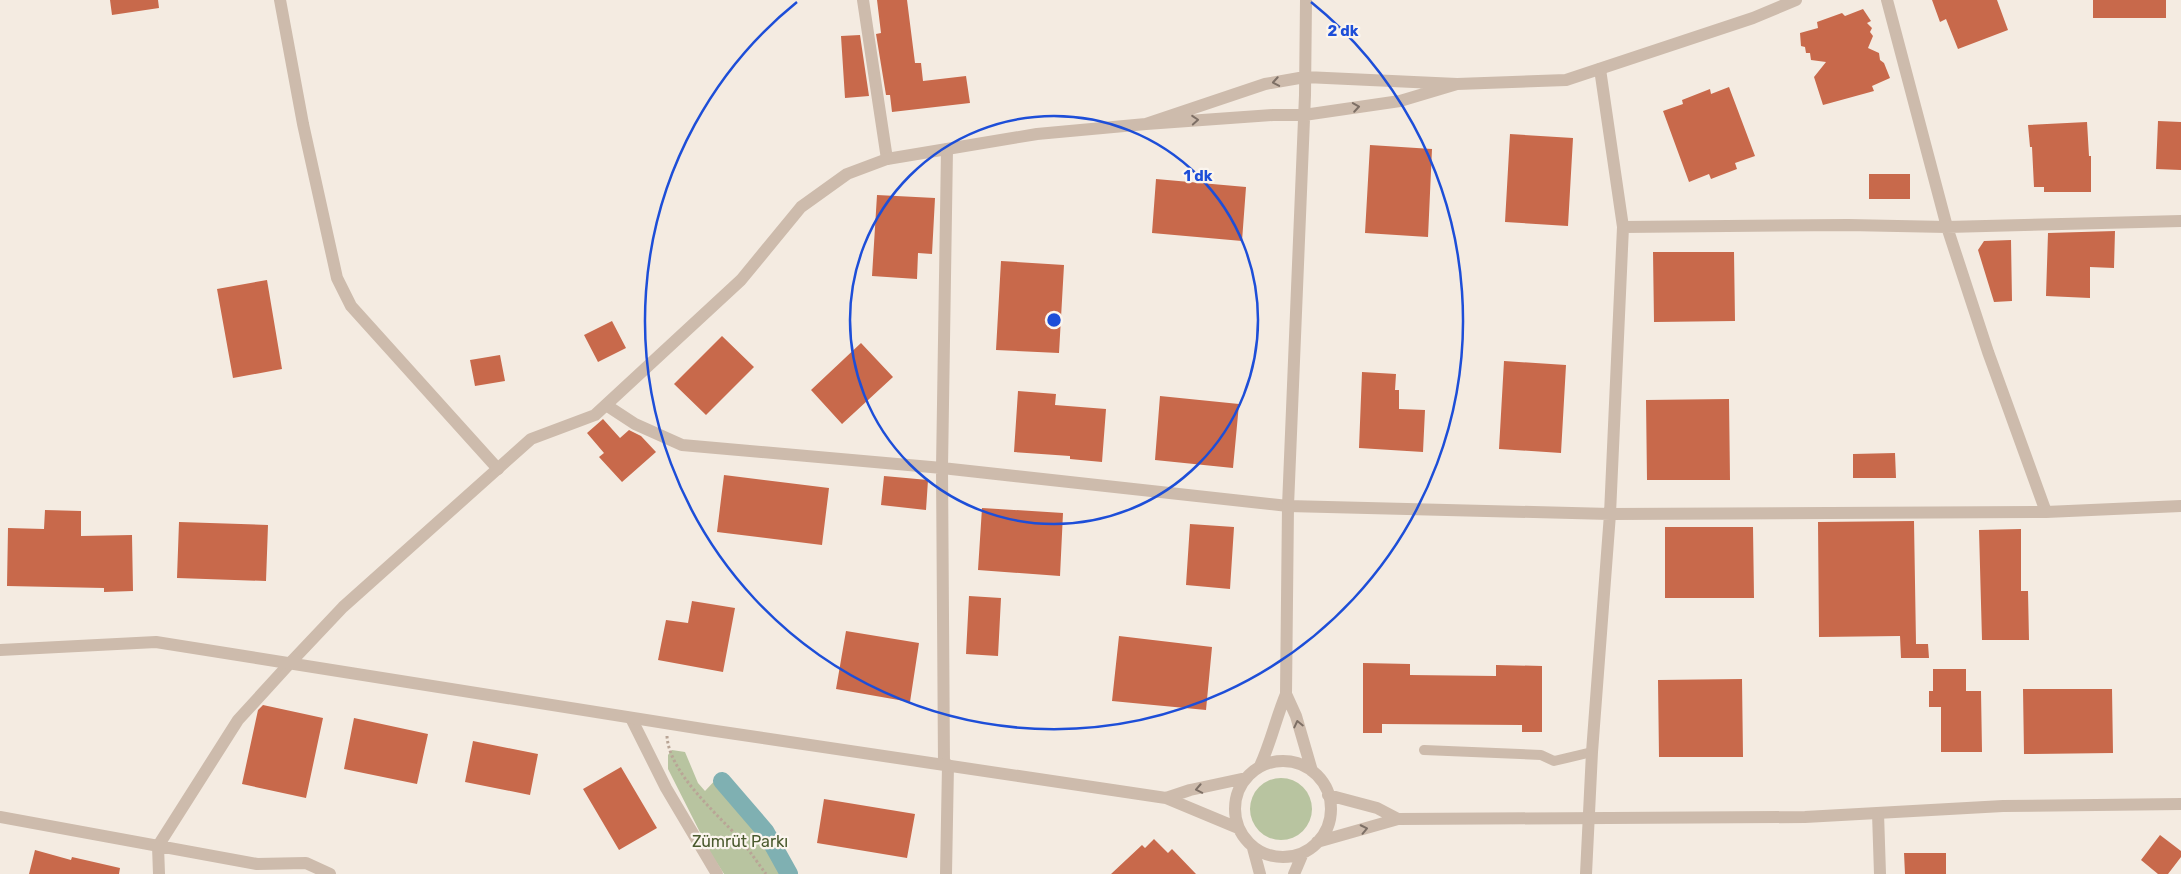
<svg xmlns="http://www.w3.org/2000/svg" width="2181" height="874" viewBox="0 0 2181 874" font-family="Rubik,sans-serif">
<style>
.green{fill:#b8c4a0}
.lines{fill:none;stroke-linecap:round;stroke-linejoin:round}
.canal{stroke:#7fb0b2;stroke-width:18}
.building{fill:#c8694b}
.path{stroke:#b9a596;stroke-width:3;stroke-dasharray:2.5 2.5;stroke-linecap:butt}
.service{stroke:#cdbbac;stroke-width:10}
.minor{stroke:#cdbbac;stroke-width:12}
.tertiary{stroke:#cdbbac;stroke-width:12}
.oneway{stroke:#7d6f65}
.ring{fill:none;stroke:#1d4ed8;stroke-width:2.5}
.labels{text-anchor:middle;stroke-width:4.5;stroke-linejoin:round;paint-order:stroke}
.park-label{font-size:16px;fill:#4a5a2e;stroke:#fbf5ee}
.centre{fill:#1d4ed8;stroke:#fbf5ee;stroke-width:2.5}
.ring-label{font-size:15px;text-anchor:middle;font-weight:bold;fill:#1d4ed8;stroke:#fbf5ee;stroke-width:4.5;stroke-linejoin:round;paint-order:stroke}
</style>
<rect width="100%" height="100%" fill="#f4ebe1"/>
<!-- green -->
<path class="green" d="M672,750L685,752L698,783L705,791L721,774L765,824L792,874H724L711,854L668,769V755Z
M1250 809a31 31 0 1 1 62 0a31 31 0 1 1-62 0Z"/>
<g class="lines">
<!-- canal -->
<path class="canal" d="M722,781L765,831L789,874"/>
</g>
<!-- building -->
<path class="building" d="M110,0H158L159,8L112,15Z
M877,0H907L915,63H921L923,81L966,76L970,103L892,112L890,95H886L876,34L881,33Z
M1932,0H1997L2008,30L1958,49L1946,19L1940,22Z
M2093,0H2166V18H2093Z
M1863,9L1871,21L1867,23L1872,28L1870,32L1873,36L1868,48L1879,53L1880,60L1884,63L1890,78L1872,86L1874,91L1823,105L1814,77L1826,62L1811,60L1810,53H1806L1805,47L1801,46L1800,33L1818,28L1817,22L1842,13L1845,16Z
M860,35L869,96L845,98L841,36Z
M1729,87L1755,156L1735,163L1737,169L1711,179L1709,174L1689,182L1663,111L1683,104L1682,100L1710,89L1711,94Z
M2158,121L2181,122V170L2156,169Z
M2087,122L2089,156H2091V192H2044V187H2034L2032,147H2030L2028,125Z
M1510,134L1573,138L1568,226L1505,222Z
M1370,145L1432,149L1428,237L1365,233Z
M1869,174H1910V199H1869Z
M1156,179L1246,187L1242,241L1152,233Z
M877,195L935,198L932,254L918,253L917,279L872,276Z
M2115,231L2114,268L2090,267V298L2046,296L2048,233Z
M2011,240L2012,301L1994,302L1978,250L1984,241Z
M1653,252H1734L1735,321L1654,322Z
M1001,261L1064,265L1059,353L996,350Z
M267,280L282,369L233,378L217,289Z
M612,321L626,348L598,362L584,335Z
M722,336L754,367L706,415L674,384Z
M861,343L893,377L842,424L811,390Z
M500,355L505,381L475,386L470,360Z
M1504,361L1566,365L1561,453L1499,449Z
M1362,372L1396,374L1395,390H1399V409L1425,410L1423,452L1359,448Z
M1018,391L1056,394L1055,405L1106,409L1102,462L1070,459V456L1014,452Z
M1160,396L1239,404L1233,468L1155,460Z
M1729,399L1730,480H1647L1646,400Z
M603,419L620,438L629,430L641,436L656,452L622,482L599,457L604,453L587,433Z
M1895,453L1896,478H1853V454Z
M724,475L829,488L822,545L717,532Z
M884,476L928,480L926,510L881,505Z
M982,508L1063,513L1060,576L978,570Z
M45,510L81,511V536L132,535L133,591L104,592V588L7,586L8,528L44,529Z
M1914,521L1916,644H1928L1929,658H1901L1900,636L1819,637L1818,522Z
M179,522L268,525L266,581L177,578Z
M1190,524L1234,527L1230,589L1186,585Z
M1665,527H1753L1754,598H1665Z
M2021,529V591H2028L2029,640H1982L1979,530Z
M969,596L1001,598L998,656L966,654Z
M692,601L735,608L723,672L658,660L666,620L688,623Z
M846,631L919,643L910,702L836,689Z
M1119,636L1212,647L1206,710L1112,701Z
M1363,663L1410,664V675L1496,676V665L1542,666V732H1522V725L1382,724V733H1363Z
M1933,669H1966V691H1981L1982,752H1941V707H1929V691H1933Z
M1742,679L1743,757H1659L1658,680Z
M2023,689H2112L2113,753L2024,754Z
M263,705L323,718L306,798L242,784L258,710Z
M354,718L428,734L417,784L344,769Z
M473,741L538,754L530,795L465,782Z
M621,767L657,828L619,850L583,789Z
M824,799L915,814L907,858L817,843Z
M2160,835L2181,851V857L2168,874H2158L2141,860Z
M1154,839L1168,853L1172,849L1196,874H1111L1142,845L1145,848Z
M35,850L71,860L72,857L120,868L119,874H29Z
M1904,853H1946V874H1905Z"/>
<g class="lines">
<!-- path -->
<path class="path" d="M667,736C669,772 715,812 738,837C748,848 757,862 766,874"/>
<!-- service -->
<path class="service" d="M1424,750L1541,755L1554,761L1592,752"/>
<!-- minor -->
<path class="minor" d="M280,0L303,124L337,278L351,306L498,469
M863,0L887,159
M1887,0L1947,227L1988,352L2046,512
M1623,227L1848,225L1947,227L2181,221
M606,405L635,424L682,445L942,468L1288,506L1610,514L2046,512L2181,506
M631,718L666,788L717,874
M944,764L942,468L947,149
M1878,813L1880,874
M0,817L257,864L306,863L330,874
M159,874L158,846L238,720L291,662
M946,874L948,765
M1586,874L1592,752L1610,514L1623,227L1600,69"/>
<!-- tertiary -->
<path class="tertiary" d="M1457,84L1566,80L1753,18L1796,0
M0,650L156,642L709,730L1166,798
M291,662L343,607L531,439L595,415L741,280L801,207L847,174L887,159L1037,134L1146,124L1273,115H1304L1400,101L1457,84L1305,77L1265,84L1146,124
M1286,694L1288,506L1305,95L1306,0
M1235 809a48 48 0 1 1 96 0a48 48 0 1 1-96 0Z
M1260,766C1271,742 1276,718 1286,694L1296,716L1312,771
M1398,819L1805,817L2003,806L2181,804
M1238,828L1166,798L1190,790L1246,778
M1317,842L1398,819L1377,808L1328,795
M1253,848L1260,874
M1294,874L1303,853"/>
</g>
<!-- one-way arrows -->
<defs><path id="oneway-chevron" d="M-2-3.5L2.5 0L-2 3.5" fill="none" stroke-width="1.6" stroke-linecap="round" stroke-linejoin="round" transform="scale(1.25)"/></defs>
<g class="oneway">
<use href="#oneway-chevron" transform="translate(1276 82) rotate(170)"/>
<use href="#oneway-chevron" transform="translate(1356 107) rotate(-9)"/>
<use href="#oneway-chevron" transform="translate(1195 120) rotate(-4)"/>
<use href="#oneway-chevron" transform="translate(1298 724) rotate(-103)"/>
<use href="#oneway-chevron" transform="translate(1199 789) rotate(169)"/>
<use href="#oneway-chevron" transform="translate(1364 829) rotate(-12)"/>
</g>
<!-- distance rings -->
<g class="ring">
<circle cx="1054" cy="320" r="204"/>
<path d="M1311 2A409 409 0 1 1 797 2"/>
</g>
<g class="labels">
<!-- park labels -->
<g class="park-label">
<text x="740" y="847">Zümrüt Parkı</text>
</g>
</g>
<circle cx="1054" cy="320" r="8" class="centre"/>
<g class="ring-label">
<text x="1343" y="36">2 dk</text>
<text x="1198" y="181">1 dk</text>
</g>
</svg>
